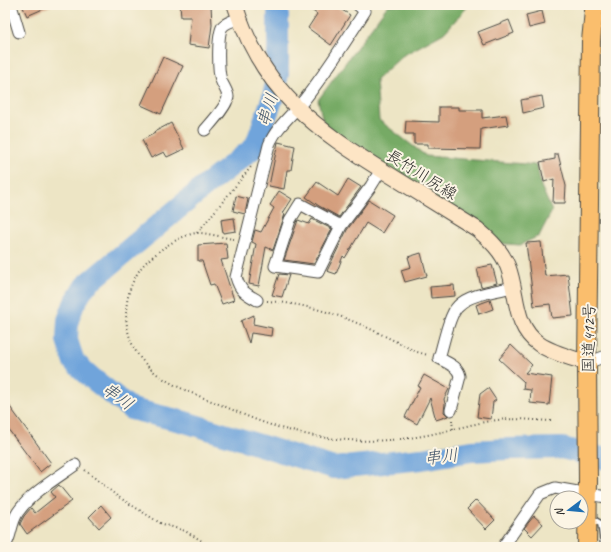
<svg xmlns="http://www.w3.org/2000/svg" width="611" height="552" viewBox="0 0 611 552" font-family="Caveat,'Klee One',sans-serif">
<style>
.forest{fill:#76aa65;stroke:#506a48}
.lines{fill:none;stroke-linecap:round;stroke-linejoin:round}
.river{stroke:#6fa4db;stroke-width:22}
.building{fill:#d49f7e}
.service-casing{stroke:#484742;stroke-width:8}
.minor-casing{stroke:#484742;stroke-width:13}
.secondary-casing{stroke:#484742;stroke-width:17}
.trunk-casing{stroke:#484742;stroke-width:20}
.path{stroke:#484742;stroke-width:2;stroke-dasharray:1 3;stroke-linecap:butt}
.service{stroke:#fff;stroke-width:5.5}
.minor{stroke:#fff;stroke-width:11}
.secondary{stroke:#fde5c5;stroke-width:15}
.trunk{stroke:#fabe6d;stroke-width:18}
.labels{text-anchor:middle;stroke-width:4;stroke-linejoin:round;paint-order:stroke}
.street-label{font-size:16px;fill:#2b2b2b;stroke:#fcf5e5}
.water-label{font-size:17px;font-style:italic;fill:#435569;stroke:#fcf5e5}
</style>
<rect width="100%" height="100%" fill="#fcf5e5"/>
<filter id="ink" filterUnits="userSpaceOnUse"><feTurbulence type="fractalNoise" baseFrequency=".025" numOctaves="2"/><feDisplacementMap in="SourceGraphic" scale="8" xChannelSelector="R" yChannelSelector="G"/><feConvolveMatrix kernelMatrix="1 2 1 2 8 2 1 2 1" color-interpolation-filters="sRGB"/></filter>
<filter id="wash" filterUnits="userSpaceOnUse"><feTurbulence type="fractalNoise" baseFrequency=".012" numOctaves="4" result="noise"/><feDisplacementMap in="SourceGraphic" scale="16" xChannelSelector="R" yChannelSelector="G"/><feGaussianBlur stdDeviation="0.9" result="paint"/><feColorMatrix in="noise" values="0 0 0 0 0 0 0 0 0 0 0 0 0 0 0 0 0 1.4 0 .05"/><feComposite in="paint" operator="in"/></filter>
<g filter="url(#wash)">
<rect width="100%" height="100%" fill="#ede5c5"/>
<!-- forest -->
<path class="forest" d="M388,5H469L444,33L402,56L376,80L379,120L426,156L537,165L541,186L552,211L539,236L520,245L495,243L324,126L318,100Z"/>
<g class="lines">
<!-- river -->
<path class="river" d="M278,5V74L273,97L255,147L205,186L85,286L74,304L68,320L67,340L74,362L93,379L131,409L185,422L334,468L422,459L472,451L508,449L562,448L606,459"/>
</g>
<g id="blocks">
<!-- building -->
<path class="building" d="M22,5H52L27,16Z
M180,5H211L212,25L209,48L188,45L191,17H181Z
M304,5H334L350,15L331,45L308,28L317,14Z
M542,11L545,24L529,28L526,15Z
M509,20L514,33L484,45L478,32Z
M163,57L183,66L161,114L141,105Z
M542,96L544,108L523,113L521,100Z
M439,107H459V110H482V118L506,115L508,125L481,129L480,149L428,148V144H414V134H405L406,121L439,122Z
M171,123L184,149L167,157L164,152L151,158L142,140L155,133L154,132Z
M278,142L295,146L291,170H287L284,189L269,186Z
M555,154H558L566,186L565,203H553L554,179L544,182L540,162L555,159Z
M348,179L361,187L339,217L319,206L306,197L317,182L338,196Z
M279,191L292,199L283,213L285,214L273,250L266,247L259,286L249,284L256,244L252,242L255,230L261,232L274,208L270,205Z
M236,196L248,199L245,214L233,211Z
M369,200L393,215L382,233L366,223L345,258L343,256L336,274L327,271L347,230Z
M234,218L236,231L223,233L221,220Z
M312,219L332,229L314,264L284,260L298,220L309,224Z
M541,242L545,276L568,274L573,316L552,318L550,304L534,306L526,243Z
M226,243L228,259L221,260L234,300L222,304L214,284L210,285L202,261H198V245Z
M421,253L427,276L405,282L401,270L411,267L408,257Z
M492,265L497,283L481,287L477,268Z
M279,274L289,275L282,297L272,295Z
M454,285L455,296L431,298L430,287Z
M490,300L493,309L479,314L476,305Z
M254,315L253,324L272,328L271,336L251,333L249,343L241,321Z
M511,345L532,365L525,373L552,377L549,405L530,403L531,390L523,389L524,382L499,359Z
M424,375L449,389L444,399L445,404L444,412L448,416L436,420L430,398L417,424L405,417L420,387L418,386Z
M488,388L496,400L493,402L491,419L477,417L480,394Z
M5,400L51,463L40,472L5,425Z
M59,485L72,501L27,534L20,524L24,516L31,508L35,513L55,497L51,492Z
M476,500L495,520L486,529L467,509Z
M101,505L111,517L99,528L89,517Z
M534,516L543,524L532,536L524,528Z"/>
</g>
</g>
<g filter="url(#ink)">
<use href="#blocks" fill-opacity="0" stroke="#484742" stroke-width="1"/>
<g class="lines">
<defs>
<path id="service" d="M591,518L601,524L604,547"/>
<path id="minor" d="M11,5L19,32
M205,130C211,123 227,106 228,97C228,92 223,86 221,80C218,71 217,33 223,26C227,22 235,20 240,18
M341,226L300,204L290,220L275,266L318,272L341,226L371,186L381,170
M257,300C245,293 240,291 236,277L269,145C276,127 293,114 305,99C327,71 346,41 365,11L358,5
M587,363L606,356
M451,410L460,376C458,366 447,363 439,358C443,346 449,314 458,306C469,294 497,291 513,287
M5,546C12,535 10,524 18,512C31,493 57,478 75,465
M503,547L540,494L555,488L606,497"/>
<path id="secondary" d="M235,5C262,91 316,130 390,175C419,193 448,211 477,229C490,240 502,251 508,267C518,293 513,326 539,344C552,353 572,358 587,363"/>
<path id="trunk" d="M587,547L588,482L587,363L591,41L594,11L596,5"/>
</defs>
<!-- service casing -->
<use href="#service" class="service-casing"/>
<!-- minor casing -->
<use href="#minor" class="minor-casing"/>
<!-- secondary casing -->
<use href="#secondary" class="secondary-casing"/>
<!-- trunk casing -->
<use href="#trunk" class="trunk-casing"/>
<!-- path -->
<path class="path" d="M197,233L251,167
M234,239C225,238 204,232 196,233C184,235 172,242 162,249C155,255 146,261 141,268C121,295 121,335 142,360C162,384 193,393 221,405C236,411 250,418 265,423C314,440 365,445 416,437C443,433 469,424 497,420C515,418 533,420 551,421
M267,301C295,303 321,309 347,319C371,328 394,341 417,352L428,355
M452,420L453,429
M85,470L117,496L160,523L185,531L202,541L205,547"/>
<!-- service -->
<use href="#service" class="service"/>
<!-- minor -->
<use href="#minor" class="minor"/>
<!-- secondary -->
<use href="#secondary" class="secondary"/>
<!-- trunk -->
<use href="#trunk" class="trunk"/>
</g>
</g>
<g class="labels">
<!-- street labels -->
<g class="street-label">
<text transform="translate(422 174) rotate(32)" y="6">長竹川尻線</text>
<text transform="translate(588 338) rotate(-89)" y="6">国道412号</text>
</g>
<!-- water labels -->
<g class="water-label">
<text transform="translate(267 110) rotate(-72)" y="6">串川</text>
<text transform="translate(118 396) rotate(36)" y="6">串川</text>
<text transform="translate(441 456) rotate(-6)" y="6">串川</text>
</g>
</g>
<!-- margin -->
<rect width="611" height="552" fill="none" stroke="#fcf5e5" stroke-width="20"/>
<!-- north arrow -->
<g transform="translate(569 510) rotate(254)"><circle r="19" fill="#fcf5e5" stroke="#a8a49b"/>
<path d="M0-3L7 15L0 10L-7 15Z" fill="#1f6fb2"/>
<text y="-6" font-size="11" font-weight="bold" text-anchor="middle" fill="#2b2b2b">N</text>
</g>
</svg>
